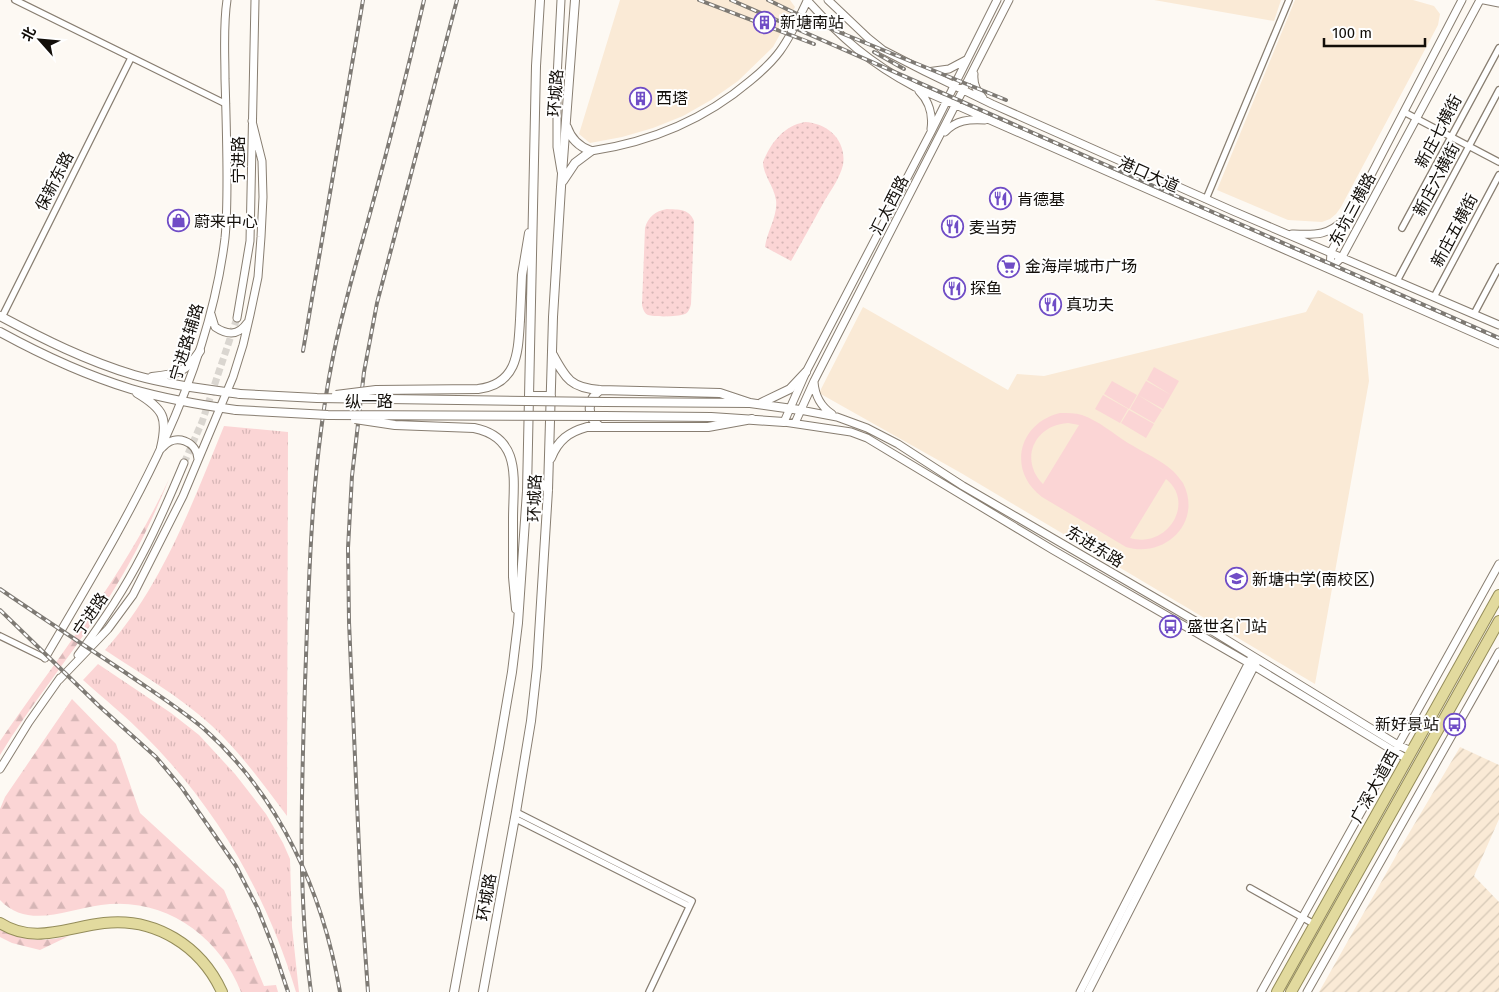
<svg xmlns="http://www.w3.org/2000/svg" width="1499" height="992" viewBox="0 0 1499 992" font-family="'Fira Sans','Noto Sans SC',sans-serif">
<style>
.built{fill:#faead6}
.industrial{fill:url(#industrial-furrows)}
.grass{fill:url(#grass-tufts)}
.forest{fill:url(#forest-firs)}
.park{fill:#fbd5d5;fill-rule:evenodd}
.garden{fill:url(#garden-dots)}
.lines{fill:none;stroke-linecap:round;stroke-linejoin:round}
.tertiary-tunnel{stroke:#dad6d0;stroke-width:7;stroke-dasharray:7 3.5;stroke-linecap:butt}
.minor-casing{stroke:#887e71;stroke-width:8}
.tertiary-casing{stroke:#887e71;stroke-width:9}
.secondary-casing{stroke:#887e71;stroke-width:10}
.trunk-casing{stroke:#948c5a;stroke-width:12}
.minor{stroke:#fff;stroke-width:5.5}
.tertiary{stroke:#fff;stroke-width:7}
.secondary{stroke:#fff;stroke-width:8}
.trunk{stroke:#e2da9e;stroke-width:10}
.rail-casing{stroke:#7e7a74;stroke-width:4}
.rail{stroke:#fff;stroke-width:2;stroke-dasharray:5.5;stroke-linecap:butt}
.secondary-bridge-casing{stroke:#887e71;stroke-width:10;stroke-linecap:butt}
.secondary-bridge{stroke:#fff;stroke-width:8}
.labels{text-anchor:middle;stroke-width:4;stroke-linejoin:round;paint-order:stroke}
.poi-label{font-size:16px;fill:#120e09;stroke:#fff;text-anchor:start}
.street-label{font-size:16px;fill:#120e09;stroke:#fff}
</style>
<defs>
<pattern id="industrial-furrows" width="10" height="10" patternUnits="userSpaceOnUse" patternTransform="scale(1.25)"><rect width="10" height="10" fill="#faead6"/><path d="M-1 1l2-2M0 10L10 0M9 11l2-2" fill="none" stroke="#d5c8b6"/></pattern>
<pattern id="grass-tufts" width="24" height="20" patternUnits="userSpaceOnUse" patternTransform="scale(1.25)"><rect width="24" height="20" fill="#fbd5d5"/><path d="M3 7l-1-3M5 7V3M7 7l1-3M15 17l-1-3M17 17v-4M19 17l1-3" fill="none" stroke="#d6b6b6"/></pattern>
<pattern id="forest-firs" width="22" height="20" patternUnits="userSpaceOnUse" patternTransform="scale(1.25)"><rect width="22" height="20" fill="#fbd5d5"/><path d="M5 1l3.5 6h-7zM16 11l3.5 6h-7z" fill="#d6b6b6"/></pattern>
<pattern id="garden-dots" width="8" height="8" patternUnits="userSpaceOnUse" patternTransform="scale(1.25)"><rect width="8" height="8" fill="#fbd5d5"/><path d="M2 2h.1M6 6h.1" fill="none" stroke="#d6b6b6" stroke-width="1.8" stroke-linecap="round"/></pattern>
</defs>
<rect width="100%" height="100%" fill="#fdf9f3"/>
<!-- built -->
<path class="built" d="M620,0H790L795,7L773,47L738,81L711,100L683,116L653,128L622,137L590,143L579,134Z
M1154,0H1281L1274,21Z
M1295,0H1413L1434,6L1440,14L1438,25L1341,207L1336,214L1330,219L1322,222L1288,220L1217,190Z
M1318,290L1363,314L1369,381L1315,684L961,473L819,393L863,307L1008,390L1017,374L1044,376L1306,312Z"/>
<!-- industrial -->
<path class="industrial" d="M1460,747L1499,765V819L1474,876L1499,902V992H1319L1405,840Z"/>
<!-- grass -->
<path class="grass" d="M224,426L288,432L287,816C263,784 240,752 211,725C179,696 141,674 105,650C162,587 192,504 224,426Z
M98,664L171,713L199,735L235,774L266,814L283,843L290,859L292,927L299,992H296C267,895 217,808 145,736C126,716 104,699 83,680Z"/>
<!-- forest -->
<path class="forest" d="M169,479C150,526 127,572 98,614C66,662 30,706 0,755V741C59,656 125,574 169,479Z
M72,699L116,744L140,813L224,890L264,986L276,985L278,992H241C219,935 163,896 101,905C68,909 28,930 0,900V809L5,797Z
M0,930C23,941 44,942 69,936L40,950L12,943L0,937Z"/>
<!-- park -->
<path class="park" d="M1154,367L1179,381L1171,395L1147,380Z
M1112,381L1137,395L1129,409L1104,394Z
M1146,381L1171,395L1163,409L1138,395Z
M1103,395L1128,409L1120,423L1095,409Z
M1138,395L1162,410L1154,423L1130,409Z
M1129,410L1154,424L1146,438L1121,423Z
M1060,413C1068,413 1075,413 1082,415C1099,421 1114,434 1128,443C1143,452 1161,460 1173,471C1177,475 1180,479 1183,483C1203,522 1165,559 1126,547L1042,497C1007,471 1018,423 1060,413ZM1068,423L1079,425L1043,484C1019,460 1034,425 1068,423ZM1166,479C1196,503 1167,549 1130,538Z"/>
<!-- garden -->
<path class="garden" d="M805,122C827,123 847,140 843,165C840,177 832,189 825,200C814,220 803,240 791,261L765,247C767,231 778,216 776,200C774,186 763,175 763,162C771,143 783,126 805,122Z
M667,209C678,210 689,208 694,221L691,304C690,308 689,312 685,314C678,317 654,317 648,315C644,313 643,309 642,305L645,228C648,217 655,211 667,209Z"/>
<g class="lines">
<!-- tertiary-tunnel -->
<path class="tertiary-tunnel" d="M184,463L202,422L237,318"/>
<defs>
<path id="minor" d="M15,0L226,104
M1404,112L1499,162
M1206,199L1289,0
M1402,228L1499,48
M1397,281L1499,90
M1434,297L1499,175
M1474,314L1499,267
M2,317L131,58
M0,636L45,658
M516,812L692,901L649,992
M514,818L689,906
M1250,888L1314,924"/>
<path id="tertiary" d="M807,0C841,38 870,63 915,87L1499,344
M828,0L868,38L883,50L924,71L992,104L1233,211L1499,325
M997,0L931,132L806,372L784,422L851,432L867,438L1053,550L1254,666L1407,759
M1484,0L1499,3
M927,72L949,69L966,60
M974,74C973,84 976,91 983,98
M919,91C929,101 933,115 931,129
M945,132C956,120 969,119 985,120
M591,151C651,142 704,120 750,81C761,72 772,62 780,51C791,36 799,18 807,1
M561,171L557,147V78L561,0
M1292,234C1316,235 1328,236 1346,218
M1330,269L1342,257L1480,0
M1330,269L1331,252L1462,0
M211,314L215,327C227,335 238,336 247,323
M237,318L250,241L255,0
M814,382C815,396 820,406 832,414
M800,410L837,417L867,428L898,444L963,486L1209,629L1398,745L1411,751
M795,423L814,381L1009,0
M163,447C175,433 197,441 198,459
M78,655C102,623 124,590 142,555C158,525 171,494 184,463
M45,658C122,526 206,393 225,238C227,218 227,197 227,177C227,145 226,112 225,79C225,53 223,26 227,0
M59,680L108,629L133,595L183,496L233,377L243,345L250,315L258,277L261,237L263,197L262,161L252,121
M0,769L29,722L60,678
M1080,992L1250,660
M1088,992L1256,663
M1261,992L1499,564
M1307,992L1499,652"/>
<path id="secondary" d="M567,127C571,139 580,147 591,151
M563,181L575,163L591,151
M0,316C43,339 87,361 134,375C169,385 205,389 240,394
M520,320L522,275L529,233
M0,332C42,355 85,375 131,389C165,399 201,405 236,410
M553,355C566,379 571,388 600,390L720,393L750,403
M152,377C178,374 185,373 200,351
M137,393C164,409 168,418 161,448
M530,396H551
M605,402L750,403L800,410
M761,403L790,389L806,372
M604,416L711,417L784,422
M599,426C586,416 587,400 600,390
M551,458C558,440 569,432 587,427H708L752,419
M527,491C534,478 539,479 548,490
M513,519V577L516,609
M454,992L499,748L512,672L518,623L527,491L536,66L540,0
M483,992L516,812L531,721L537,667L548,490L553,317L561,187L575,0"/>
<path id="trunk" d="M0,923C34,945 68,927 104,923C155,917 201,946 222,992
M1277,992L1499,595
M1291,992L1499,621"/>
</defs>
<!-- minor casing -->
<use href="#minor" class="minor-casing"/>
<!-- tertiary casing -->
<use href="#tertiary" class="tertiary-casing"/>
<!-- secondary casing -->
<use href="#secondary" class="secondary-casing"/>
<!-- trunk casing -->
<use href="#trunk" class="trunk-casing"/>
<!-- minor -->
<use href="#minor" class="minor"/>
<!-- tertiary -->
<use href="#tertiary" class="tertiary"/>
<!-- secondary -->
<use href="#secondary" class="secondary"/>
<!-- trunk -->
<use href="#trunk" class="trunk"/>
<defs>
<path id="rail" d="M699,0L814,44
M731,0L1499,338
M768,0L820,25
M814,22L1006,100
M874,52L904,69
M303,351L363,0
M0,589C42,618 84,645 126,673C152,691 179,708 203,728C280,796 323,893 340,992
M0,610L99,706L156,757L182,788L236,866L258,909L273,947L288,992
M311,992C297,890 302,786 305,684C309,576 311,469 332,362C342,309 358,258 372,206C391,137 408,69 424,0
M368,992L361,893L349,622L348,548L352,476L364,372L377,303L457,0"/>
</defs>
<!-- rail casing -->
<use href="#rail" class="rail-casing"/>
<!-- rail -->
<use href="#rail" class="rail"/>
<defs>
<path id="secondary-bridge" d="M240,394L317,398L605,402
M336,395L376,390L478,389C518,384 518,352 520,320
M236,410L328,415L604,416
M355,419L395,425L474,428C523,438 513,481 513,519"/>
</defs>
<!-- secondary-bridge casing -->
<use href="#secondary-bridge" class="secondary-bridge-casing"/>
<!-- secondary-bridge -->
<use href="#secondary-bridge" class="secondary-bridge"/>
</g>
<!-- icons -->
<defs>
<symbol id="building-ring" viewBox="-11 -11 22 22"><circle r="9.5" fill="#fff" stroke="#704dc6" stroke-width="1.5"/><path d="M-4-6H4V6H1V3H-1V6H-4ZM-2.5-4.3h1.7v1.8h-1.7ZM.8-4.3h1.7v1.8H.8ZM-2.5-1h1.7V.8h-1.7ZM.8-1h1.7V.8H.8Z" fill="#704dc6"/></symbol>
<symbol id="restaurant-ring" viewBox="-11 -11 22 22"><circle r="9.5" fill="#fff" stroke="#704dc6" stroke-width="1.5"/><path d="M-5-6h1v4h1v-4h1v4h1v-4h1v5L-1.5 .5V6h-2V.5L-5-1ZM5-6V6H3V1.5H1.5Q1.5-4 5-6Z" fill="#704dc6"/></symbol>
<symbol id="shop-ring" viewBox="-11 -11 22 22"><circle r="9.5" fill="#fff" stroke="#704dc6" stroke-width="1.5"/><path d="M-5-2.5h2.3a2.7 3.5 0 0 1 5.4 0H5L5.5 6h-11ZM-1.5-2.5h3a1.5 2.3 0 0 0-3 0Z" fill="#704dc6"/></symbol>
<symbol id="supermarket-ring" viewBox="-11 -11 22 22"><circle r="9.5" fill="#fff" stroke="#704dc6" stroke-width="1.5"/><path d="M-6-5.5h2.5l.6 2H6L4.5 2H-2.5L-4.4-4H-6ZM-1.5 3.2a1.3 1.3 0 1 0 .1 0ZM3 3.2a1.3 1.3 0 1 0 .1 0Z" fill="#704dc6"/></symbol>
<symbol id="school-ring" viewBox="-11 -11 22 22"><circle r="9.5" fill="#fff" stroke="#704dc6" stroke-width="1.5"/><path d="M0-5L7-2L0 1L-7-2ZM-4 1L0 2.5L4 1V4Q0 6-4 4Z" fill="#704dc6"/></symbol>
<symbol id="bus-ring" viewBox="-11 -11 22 22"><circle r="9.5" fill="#fff" stroke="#704dc6" stroke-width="1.5"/><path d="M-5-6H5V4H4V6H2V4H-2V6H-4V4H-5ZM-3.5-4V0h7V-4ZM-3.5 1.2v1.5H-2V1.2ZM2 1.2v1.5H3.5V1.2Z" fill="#704dc6"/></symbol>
</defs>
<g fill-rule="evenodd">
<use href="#building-ring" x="752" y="10" width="25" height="25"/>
<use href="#building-ring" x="628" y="86" width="25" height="25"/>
<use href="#restaurant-ring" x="988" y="186" width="25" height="25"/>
<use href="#shop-ring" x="166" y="208" width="25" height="25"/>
<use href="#restaurant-ring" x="940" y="214" width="25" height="25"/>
<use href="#supermarket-ring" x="996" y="254" width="25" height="25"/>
<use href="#restaurant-ring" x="942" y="276" width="25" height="25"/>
<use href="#restaurant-ring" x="1038" y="292" width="25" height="25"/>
<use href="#school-ring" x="1224" y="566" width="25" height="25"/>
<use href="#bus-ring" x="1158" y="614" width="25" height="25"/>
<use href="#bus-ring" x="1442" y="712" width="25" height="25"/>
</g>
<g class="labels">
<!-- poi labels -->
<g class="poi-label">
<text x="780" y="28">新塘南站</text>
<text x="656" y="104">西塔</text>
<text x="1017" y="205">肯德基</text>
<text x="194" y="227">蔚来中心</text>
<text x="969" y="233">麦当劳</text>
<text x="1025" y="272">金海岸城市广场</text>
<text x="970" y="294">探鱼</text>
<text x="1066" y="310">真功夫</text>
<text x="1252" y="585">新塘中学(南校区)</text>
<text x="1187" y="632">盛世名门站</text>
<text x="1439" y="730" text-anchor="end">新好景站</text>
</g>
<!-- street labels -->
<g class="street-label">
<text transform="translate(555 93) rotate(-86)" y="6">环城路</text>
<text transform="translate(1438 131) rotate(-62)" y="6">新庄七横街</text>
<text transform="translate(238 160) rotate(-90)" y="6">宁进路</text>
<text transform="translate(1149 174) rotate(24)" y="6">港口大道</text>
<text transform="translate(1436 179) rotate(-62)" y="6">新庄六横街</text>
<text transform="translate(54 181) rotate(-63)" y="6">保新东路</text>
<text transform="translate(889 205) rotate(-63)" y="6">汇太西路</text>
<text transform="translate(1352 209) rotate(-62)" y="6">东坑三横路</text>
<text transform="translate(1454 230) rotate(-62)" y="6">新庄五横街</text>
<text transform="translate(186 342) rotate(-73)" y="6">宁进路辅路</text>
<text x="369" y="407">纵一路</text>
<text transform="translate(534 498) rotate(-88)" y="6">环城路</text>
<text transform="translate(1095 546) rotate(31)" y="6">东进东路</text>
<text transform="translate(90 614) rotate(-56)" y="6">宁进路</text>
<text transform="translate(1374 786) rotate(-61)" y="6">广深大道西</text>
<text transform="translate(486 897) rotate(-80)" y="6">环城路</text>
</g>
</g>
<!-- north arrow -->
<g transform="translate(40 40) rotate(297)" stroke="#ffffff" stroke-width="4" paint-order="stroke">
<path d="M0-4L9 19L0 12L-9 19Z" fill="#120e09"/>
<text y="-8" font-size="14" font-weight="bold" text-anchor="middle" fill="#120e09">北</text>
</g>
<!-- scale -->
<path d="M1324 38v8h101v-8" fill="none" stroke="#120e09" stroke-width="2.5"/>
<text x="1332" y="38" font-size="15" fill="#120e09" stroke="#ffffff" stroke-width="4" paint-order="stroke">100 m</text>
</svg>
